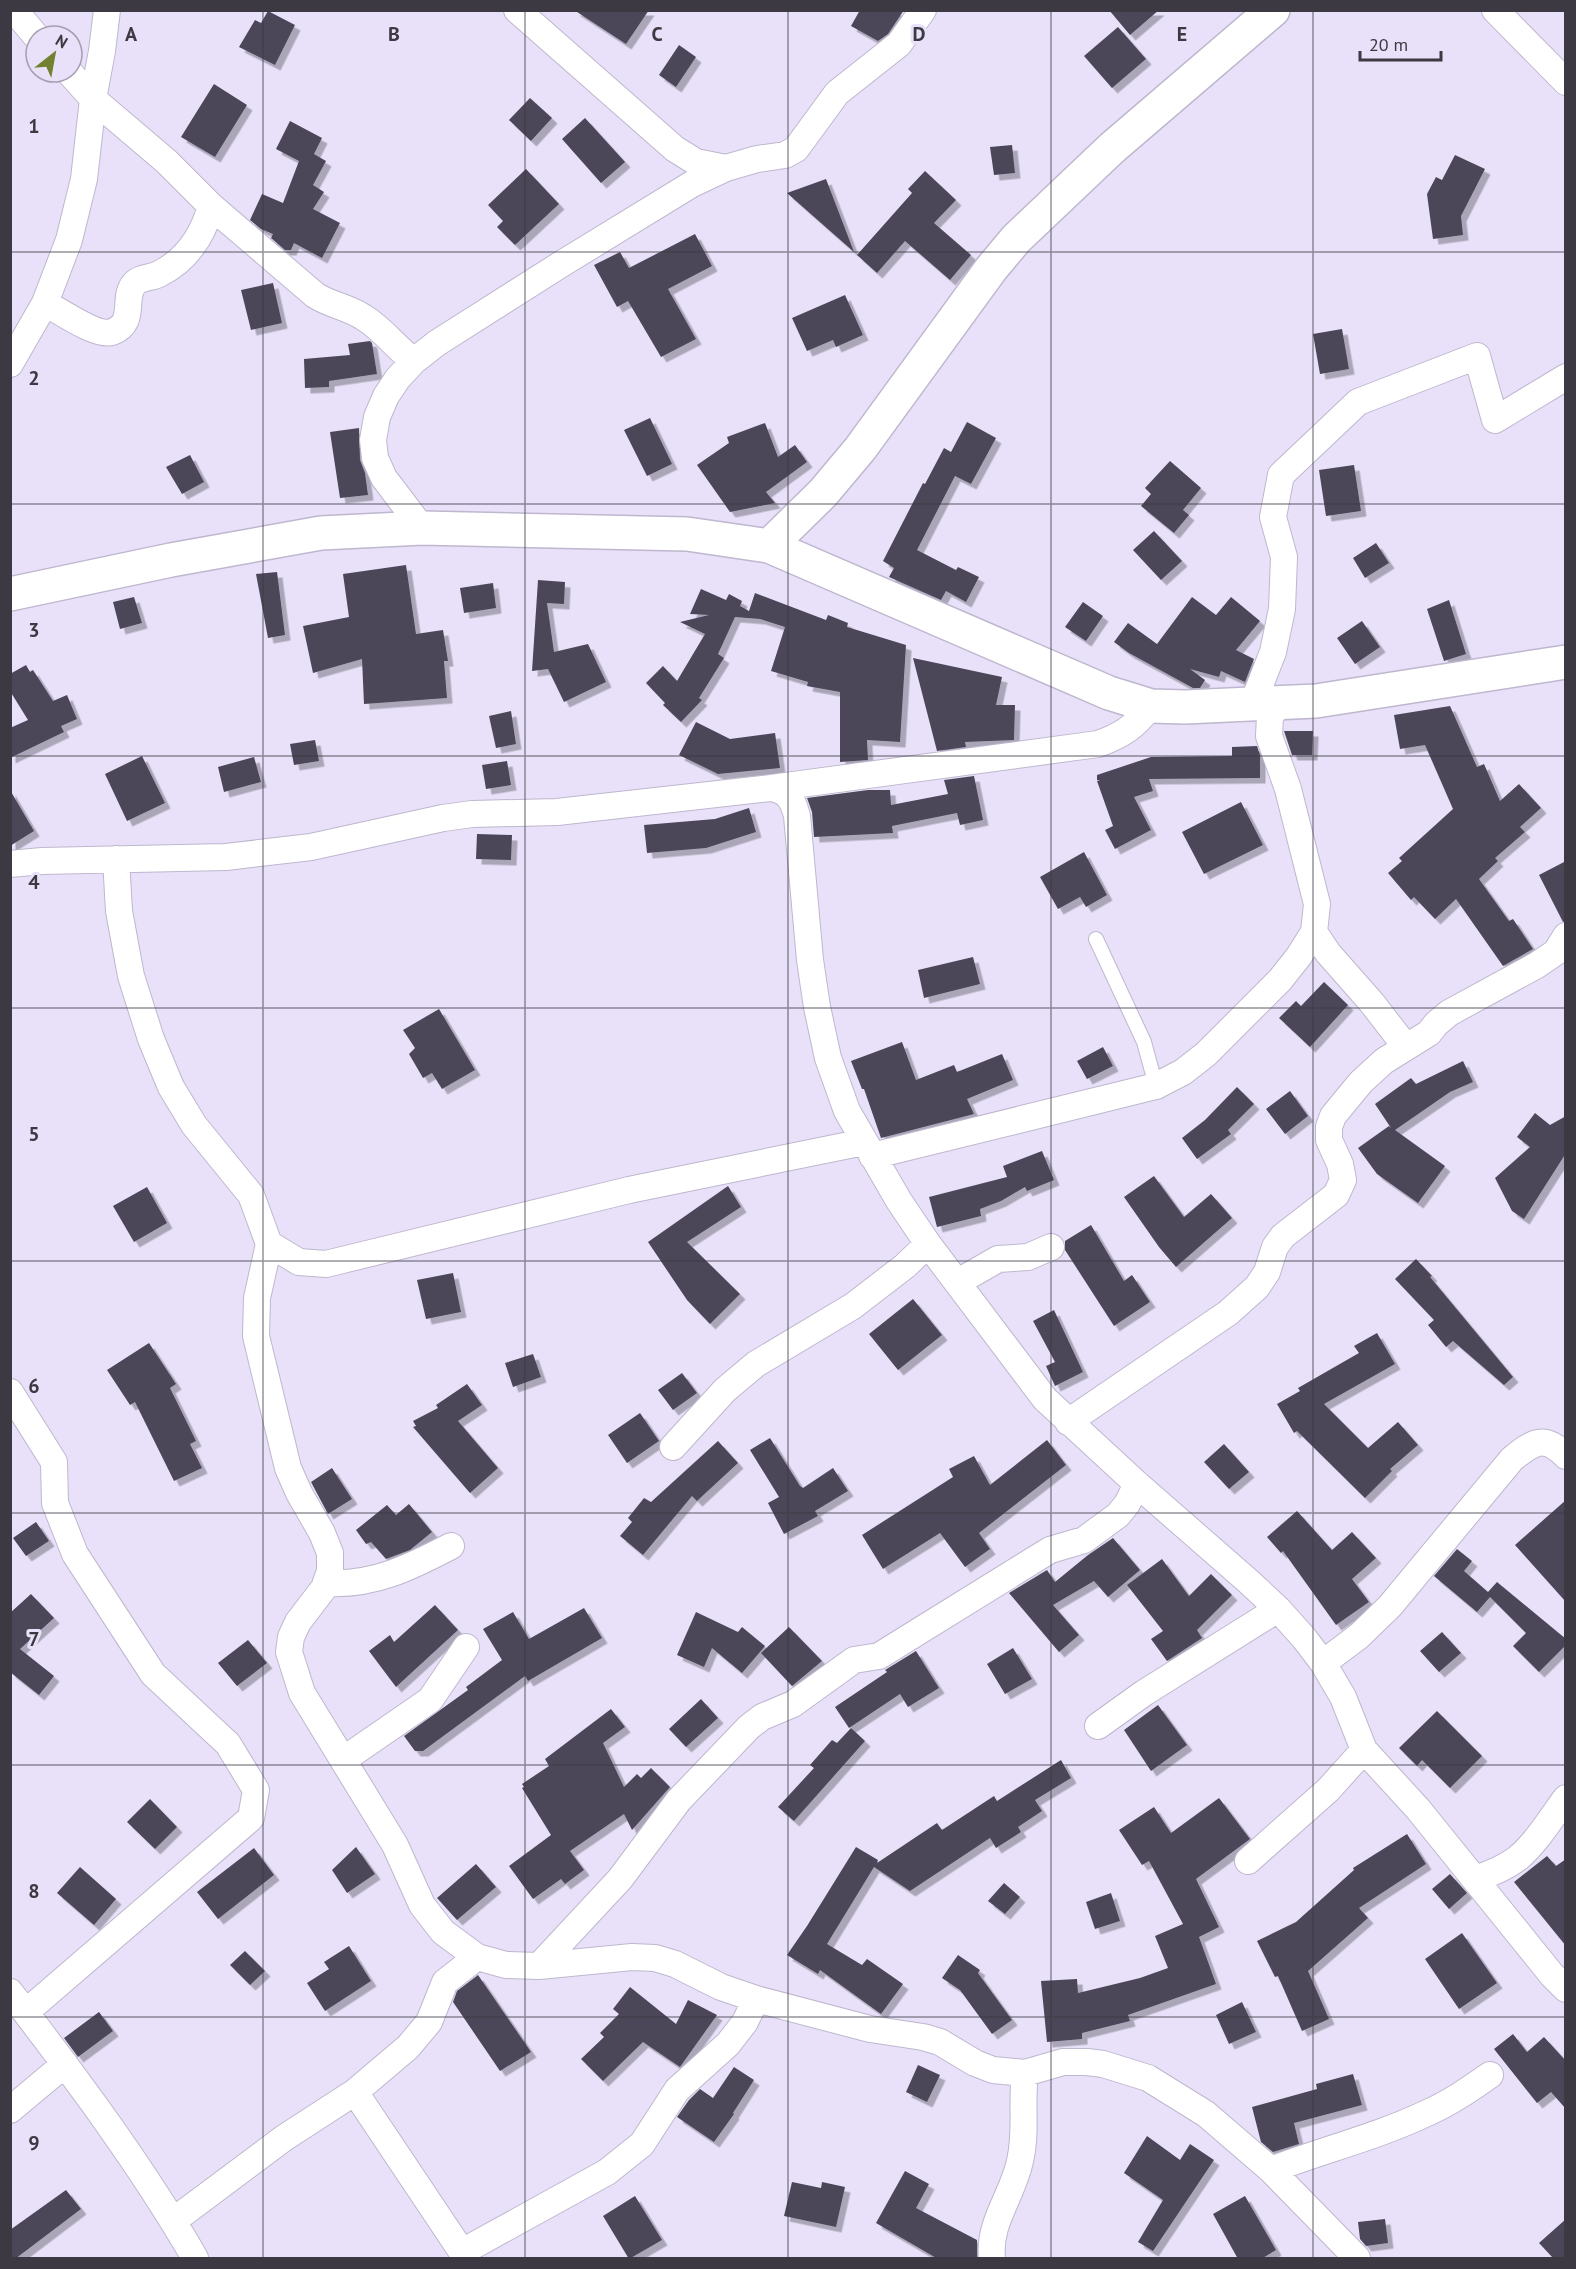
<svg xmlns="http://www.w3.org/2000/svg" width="1576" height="2269" viewBox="0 0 1576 2269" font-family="'PT Sans',sans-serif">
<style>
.building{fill:#4c4659;filter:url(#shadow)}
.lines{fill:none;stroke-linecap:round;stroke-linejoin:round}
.service-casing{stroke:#beb7ce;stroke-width:16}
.minor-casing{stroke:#beb7ce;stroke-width:28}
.tertiary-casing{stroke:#beb7ce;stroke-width:36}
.service{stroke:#fff;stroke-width:14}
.minor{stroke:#fff;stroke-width:26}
.tertiary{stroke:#fff;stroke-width:33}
.grid{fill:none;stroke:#3c3942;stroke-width:1.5;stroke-opacity:0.55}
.grid-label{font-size:20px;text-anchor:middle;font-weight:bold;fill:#3c3942;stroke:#e8e1f9;stroke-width:6;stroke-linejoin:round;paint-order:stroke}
</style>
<defs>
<filter id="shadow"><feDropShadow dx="5.5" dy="5.5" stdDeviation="0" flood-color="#0004"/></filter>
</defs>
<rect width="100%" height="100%" fill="#e8e1f9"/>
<!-- building -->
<path class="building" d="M574,10H649L626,44Z
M860,10H904L888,34L878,41L851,26Z
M1109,10H1159L1130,35Z
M268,11L295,25L275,65L239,47L255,20L261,23Z
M1118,27L1146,59L1112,88L1084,56Z
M679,45L696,57L676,87L659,75Z
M214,84L247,105L215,157L181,137Z
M530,98L552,118L531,141L509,120Z
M585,118L625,162L601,183L562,139Z
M290,121L322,138L314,154L326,161L313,185L324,192L313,209L340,223L322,258L294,243L291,250H285L271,238L273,234L261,229L250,220L262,194L283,203L299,161L276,149Z
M1012,145L1015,173L994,175L990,147Z
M1455,155L1485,169L1461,216L1463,235L1433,239L1427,194L1436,177L1442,180Z
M526,169L559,204L515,245L497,227L503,221L488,205Z
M925,171L956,200L934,223L971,255L950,280L905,241L877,273L857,255L912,193L908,189Z
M826,179L854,252L787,193Z
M695,234L712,266L668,289L696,339L661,357L628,301L617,307L594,265L620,252L629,268Z
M273,283L282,323L251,330L241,290Z
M845,295L863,335L836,347L833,340L807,351L792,318Z
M1342,329L1349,369L1320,374L1313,334Z
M370,341L372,343L377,374L329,381V387L305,388L304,359L350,355L348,344Z
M650,418L672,464L647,476L624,430Z
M967,422L996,438L971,484L955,476L917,550L956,570L958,567L979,577L966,602L946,591L941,600L889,577L894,568L883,561L923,483L925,484L944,448L951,452Z
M765,423L778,457L795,445L807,462L766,492L775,503L730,512L697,465L729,443L727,437Z
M359,428L360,460L365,473L368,495L340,498L330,432Z
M190,455L204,482L182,494L166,467Z
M1170,461L1201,488L1183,510L1189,515L1174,533L1141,506L1151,494L1145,488Z
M1354,465L1361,511L1326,516L1319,470Z
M1154,531L1182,561L1161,580L1133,550Z
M1376,543L1389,563L1365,578L1353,558Z
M406,565L416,634L443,630L448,661H444L447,698L364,704L362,659L313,673L303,626L349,617L343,574Z
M277,572L285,635L268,638L256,574Z
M538,580L565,582L564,604L547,603L554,652L588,644L606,682L564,702L548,669L532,671Z
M493,583L496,608L464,613L460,588Z
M701,589L726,600L729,594L742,601L740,606L749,611L755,593L826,620L828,615L848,623L847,627L906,645L900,742L867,740L868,760L840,762V692L807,686L808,682L771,671L785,627L760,619L735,617L718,654L724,658L699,698L702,700L681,722L663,705L665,703L646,683L663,666L677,681L705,634L680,622L709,615L690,614Z
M134,597L142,623L120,629L113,602Z
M1192,597L1216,615L1231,597L1260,621L1236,650L1254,659L1245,682L1221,671L1219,677L1190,669L1205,680L1200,688H1193L1129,653L1114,642L1128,623L1157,644Z
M1449,600L1466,654L1444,661L1427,609Z
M1083,602L1103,616L1086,641L1065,627Z
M1362,621L1380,647L1355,664L1337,638Z
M913,658L1002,677L996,705H1015L1014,740L965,742L966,747L937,751Z
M26,665L30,672L33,670L53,701L67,695L77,719L61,726L64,732L10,758V728L28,720L10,691V674Z
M1450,706L1477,767L1484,764L1500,801L1519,784L1541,808L1520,827L1525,832L1495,858L1498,861L1479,879L1509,921L1513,919L1533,949L1503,966L1456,899L1435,919L1414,897L1411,900L1388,873L1402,861L1399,858L1453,809L1425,745L1400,749L1394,715Z
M511,711L516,744L496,748L489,716Z
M696,722L730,739L775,733L780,768L718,774L679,755Z
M1284,731H1313L1312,755H1292Z
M315,740L319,761L294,765L290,744Z
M1257,746L1260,755V778L1149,779L1153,791L1134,797L1151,830L1115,849L1105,830L1113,826L1097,781L1100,780H1097V775L1151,757L1232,756V747Z
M142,756L165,803L127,821L105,774Z
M254,757L261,782L224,792L218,767Z
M507,761L511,785L486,789L482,765Z
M974,776L983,820L960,825L957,813L892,826L893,833L814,837L812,812L807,798L868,790H890L891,805L948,794L944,780Z
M10,790L34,831L10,846Z
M1241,802L1263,845L1204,874L1182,832Z
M749,808L756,832L706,848L647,853L644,825L715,819Z
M477,834L512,835L511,860L476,859Z
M1084,852L1107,895L1086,907L1080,897L1058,909L1040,877Z
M1566,861V921L1563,922L1539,875Z
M973,957L980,984L924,998L918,970Z
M1324,982L1348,1005L1310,1047L1279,1018L1296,1001L1301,1006Z
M439,1009L475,1070L442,1089L432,1073L423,1078L409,1054L415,1048L403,1030Z
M902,1042L916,1080L954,1065L957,1072L1002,1054L1013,1080L967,1099L974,1114L881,1138L864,1089H862L851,1061Z
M1103,1047L1113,1066L1087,1079L1077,1061Z
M1463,1061L1473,1082L1450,1092L1395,1130L1445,1166L1418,1203L1377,1174L1358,1148L1389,1126L1391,1128L1375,1104L1411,1078L1416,1084Z
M1237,1087L1254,1104L1228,1130L1231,1134L1197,1159L1182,1138L1205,1120Z
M1290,1091L1308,1116L1285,1134L1266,1109Z
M1535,1113L1550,1125L1566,1116V1153L1524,1219L1512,1211L1495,1178L1530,1147L1517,1137Z
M1042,1151L1054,1180L1027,1191L1025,1187L1001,1201L980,1209L981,1216L937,1227L929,1197L1007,1177L1003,1166Z
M1154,1176L1184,1217L1211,1194L1232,1218L1176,1267L1159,1247L1124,1197Z
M728,1186L741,1207L687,1242L740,1294L710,1324L687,1300L648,1242Z
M147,1187L167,1223L134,1242L113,1206Z
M1091,1225L1124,1281L1132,1275L1150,1302L1114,1326L1065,1250V1241Z
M1416,1259L1432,1276L1430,1277L1513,1377L1504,1385L1453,1341L1446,1347L1428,1325L1434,1320L1395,1279Z
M453,1273L461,1312L426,1319L417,1280Z
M913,1299L942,1335L898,1370L869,1334Z
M1054,1310L1083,1372L1055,1386L1046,1366L1055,1362L1033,1321Z
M1377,1333L1395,1364L1324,1404L1368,1448L1398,1422L1418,1445L1390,1469L1392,1471L1365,1498L1297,1431L1294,1433L1277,1404L1300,1391L1298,1388L1359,1353L1354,1346Z
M149,1343L176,1384L170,1388L196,1441L190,1444L202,1468L174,1481L135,1402L130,1405L107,1370Z
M533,1354L541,1377L513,1387L505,1363Z
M682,1373L697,1393L673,1410L658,1390Z
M467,1384L482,1405L458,1421L498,1468L470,1493L413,1427L416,1426L413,1421L438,1408L436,1405Z
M640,1413L659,1441L627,1463L608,1435Z
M770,1438L800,1486L803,1488L833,1468L848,1491L815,1511L818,1516L784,1534L768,1503L779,1497L750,1450Z
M1047,1440L1066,1465L979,1533L990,1549L965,1567L940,1533L883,1569L862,1535L953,1477L949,1469L974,1456L990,1485Z
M718,1441L738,1463L697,1501L692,1496L643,1555L620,1536L632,1522L628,1518L644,1498L651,1502Z
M1224,1444L1249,1472L1229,1489L1204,1462Z
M332,1468L352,1499L328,1514L311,1482Z
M1566,1500V1602L1515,1545Z
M409,1504L432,1532L410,1550L386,1559L371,1542L366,1544L356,1530L387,1505L396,1515Z
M1297,1511L1332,1550L1352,1532L1376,1558L1352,1579L1369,1602L1336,1625L1283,1551L1281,1553L1267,1537Z
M36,1522L49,1541L26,1556L13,1538Z
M1113,1538L1140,1570L1108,1597L1094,1581L1053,1605L1079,1635L1059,1652L1009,1593L1047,1570L1055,1582L1088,1555Z
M1457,1549L1472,1561L1464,1571L1488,1592L1497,1582L1566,1639V1645L1539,1672L1513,1646L1526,1633L1490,1597L1477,1612L1434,1576Z
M1162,1559L1189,1596L1211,1574L1232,1595L1197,1630L1202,1638L1167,1661L1151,1639L1163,1631L1127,1585Z
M31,1594L54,1618L20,1649L54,1676L39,1695L10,1672V1613Z
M435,1605L458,1630L396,1687L369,1651L390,1635L394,1642Z
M584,1608L602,1638L528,1681L525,1676L423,1751H415L404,1736L468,1690L466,1687L502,1660L483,1629L513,1612L529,1639Z
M696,1612L738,1632L742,1627L765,1646L742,1673L712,1648L704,1667L677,1655Z
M789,1627L822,1661L792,1686L761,1653Z
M1442,1632L1461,1653L1439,1672L1420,1651Z
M248,1640L267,1663L237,1686L218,1663Z
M1013,1648L1032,1679L1005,1694L987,1664Z
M916,1651L939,1688L908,1707L900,1694L849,1728L835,1707L887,1672L885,1670Z
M701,1699L718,1718L686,1747L669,1729Z
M1158,1705L1187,1745L1151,1771L1124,1730Z
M611,1709L625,1727L603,1743L624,1787L637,1774L641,1778L651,1768L670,1787L632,1830L624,1814L570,1851L584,1870L565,1884L561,1879L533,1899L509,1866L551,1835L522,1788L524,1787L522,1784L549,1766L545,1759Z
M1437,1711L1482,1756L1450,1788L1422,1760L1417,1766L1399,1748Z
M851,1728L865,1741L794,1821L778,1807L814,1768L810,1765L832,1740L837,1743Z
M1061,1760L1071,1778L1035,1800L1042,1811L1018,1827L1021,1832L996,1848L990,1838L910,1891L874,1867L827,1944L862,1965L867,1959L903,1984L881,2014L820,1970L818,1974L787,1955L807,1926L856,1847L878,1860L877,1863L937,1823L942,1830L994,1796L997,1801Z
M1219,1798L1250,1839L1196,1879L1219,1927L1199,1937L1216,1984L1128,2015L1130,2021L1082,2033V2039L1047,2042L1041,1981L1077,1979L1078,1993L1140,1978L1168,1968L1155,1936L1183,1924L1149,1861L1142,1865L1119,1830L1154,1807L1171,1833Z
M150,1799L177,1827L155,1849L127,1822Z
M1407,1834L1426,1864L1359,1908L1368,1918L1308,1971L1329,2019L1302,2031L1278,1976L1275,1977L1257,1941L1296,1922L1354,1870L1353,1868Z
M356,1847L375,1874L347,1893L332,1870Z
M254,1848L274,1875L218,1919L197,1892Z
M1547,1856L1556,1866L1566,1859V1946L1514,1882Z
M476,1864L496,1887L457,1920L437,1898Z
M80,1867L116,1899L94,1925L57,1893Z
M1450,1874L1467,1893L1449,1909L1432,1889Z
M1004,1883L1020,1897L1005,1914L988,1901Z
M1111,1893L1120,1921L1095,1929L1086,1902Z
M1462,1933L1497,1983L1459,2009L1425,1959Z
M349,1946L371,1981L325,2011L307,1983L329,1969L324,1962Z
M245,1951L265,1971L250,1985L230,1965Z
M958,1955L980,1970L978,1973L1012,2020L992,2034L960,1990L942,1978Z
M478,1975L531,2052L500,2071L453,2002L457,1991Z
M630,1987L676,2024L688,2000L717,2015L680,2067L643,2042L603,2081L581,2059L604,2037L600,2033L619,2014L613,2009Z
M1242,2002L1256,2032L1229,2044L1216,2015Z
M99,2012L113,2031L78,2057L64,2038Z
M1513,2034L1527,2052L1544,2037L1566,2061V2109L1551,2092L1537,2103L1494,2049Z
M918,2065L940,2075L927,2102L906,2092Z
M734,2067L754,2080L733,2113L734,2114L714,2142L677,2117L689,2100L700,2089L713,2098Z
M1353,2074L1362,2105L1294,2123L1299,2144L1273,2152L1261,2142L1252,2107L1317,2089L1316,2084Z
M1147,2136L1180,2160L1190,2144L1214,2160L1153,2251L1138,2242L1163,2200L1124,2173Z
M905,2171L929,2184L916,2208L977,2240V2259H938L876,2223Z
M792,2182L821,2188L822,2182L845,2187L836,2227L784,2216Z
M66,2190L81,2209L15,2259H10V2230Z
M635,2196L662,2240L629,2259L603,2216Z
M1245,2196L1276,2250L1261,2259H1238L1213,2214Z
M1385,2219L1388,2243L1366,2246L1360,2239L1358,2222Z
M1566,2219V2259H1554L1539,2243Z"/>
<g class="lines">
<defs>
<path id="service" d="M1096,939L1144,1042L1156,1086"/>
<path id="minor" d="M14,10L36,36
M517,10L675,149L696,162L726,168
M1495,10L1566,82
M69,72L93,99L166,161L211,206L315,295C330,305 348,307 363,317C382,328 396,348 414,361
M45,303C60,311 97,337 112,332C137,323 122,298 134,284C140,277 151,278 159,274C187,260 203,235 211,206
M10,364L45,303L69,240L84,179L93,99L102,51L107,10
M422,528L384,478L375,458L373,440L377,417L386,396L398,378L414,361L437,343L563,263L692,184L726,168L757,159L785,155L796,149L837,93L899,44L923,10
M1253,703L1273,652L1282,609L1284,557L1273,517L1281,475L1358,402L1477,356L1495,420L1566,377
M771,788L1098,744C1123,735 1134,727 1151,706
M116,859L119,911L131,976L151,1039L171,1087L194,1125L251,1195L269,1244L257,1298L256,1336L288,1468L299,1493L322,1533L330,1553V1571L324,1588L298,1622L291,1637L289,1652L302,1693L395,1845L422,1905L443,1932L477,1957L506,1965L539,1966L632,1957L655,1958L675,1964L721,1987L756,1999L870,2029L923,2037L940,2042L975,2063L993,2070L1025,2073L1063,2062H1087L1103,2064L1148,2078L1206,2114L1271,2170L1357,2258
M10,864L42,861L226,857L311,847L443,818L472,814L557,812L771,788C788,791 793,800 797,816L810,960L817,1007L828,1058L847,1111L899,1201L928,1244L1045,1399L1137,1484L1248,1581L1278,1609L1304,1638L1323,1663L1343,1697L1364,1750L1418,1809L1552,1975L1566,1989
M1314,932L1328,953L1372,1003L1406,1047
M872,1156L1156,1086L1183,1072L1206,1054L1280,980L1299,956L1314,932L1317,904L1288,789L1269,736L1270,716L1280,704
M269,1244L299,1262L326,1264L629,1190L864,1142
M958,1282L998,1259L1028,1257L1051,1247
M10,1392L54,1462L55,1503L75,1554L153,1674L228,1744L256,1790L251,1818L26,2012
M1068,1422L1228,1313L1257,1287L1267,1272L1275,1247L1283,1236L1336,1195L1343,1180L1340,1164L1329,1140V1127L1333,1116L1361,1082L1384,1061L1429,1033L1436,1024L1449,1013L1537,965L1556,952L1566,936
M673,1447L725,1390L756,1364L853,1306L905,1266L928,1244
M326,1583C373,1586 411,1567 451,1546
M1323,1663L1359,1636L1390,1606L1512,1459C1533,1442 1544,1434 1566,1456
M1098,1726L1144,1693L1278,1609
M343,1760L430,1700L466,1647
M1248,1861L1328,1790L1364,1750
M1475,1879C1490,1874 1505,1868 1518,1858C1537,1842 1551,1818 1566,1798
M539,1966L620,1879L679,1800L749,1727L762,1717L793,1704L854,1660L879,1656L1050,1550L1084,1540L1118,1515L1127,1504L1137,1484
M10,1992C76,2078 141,2165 195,2258
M355,2092L466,2258
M10,2110L65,2064
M1271,2170C1322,2150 1377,2137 1427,2113C1450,2103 1470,2089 1490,2075
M173,2221L284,2138L355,2092L408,2047L429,2022L445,1982L477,1957
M462,2252L607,2172L642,2144L677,2090L728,2044L745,2022L756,1999
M992,2258C988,2223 1013,2195 1020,2161C1027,2132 1021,2103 1025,2073"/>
<path id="tertiary" d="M769,546L823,493L860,449L991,269L1016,239L1112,148L1273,10
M10,594L171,560L321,533L422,528L687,534L769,546L1109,693L1151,706L1185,707L1316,701L1566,662"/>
</defs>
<!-- service casing -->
<use href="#service" class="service-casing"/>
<!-- minor casing -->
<use href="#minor" class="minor-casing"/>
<!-- tertiary casing -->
<use href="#tertiary" class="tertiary-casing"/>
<!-- service -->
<use href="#service" class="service"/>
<!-- minor -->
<use href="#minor" class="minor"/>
<!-- tertiary -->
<use href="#tertiary" class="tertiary"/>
</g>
<!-- grid -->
<path class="grid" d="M263,10V2258M525,10V2258M788,10V2258M1051,10V2258M1313,10V2258M10,252H1566M10,504H1566M10,756H1566M10,1008H1566M10,1261H1566M10,1513H1566M10,1765H1566M10,2017H1566"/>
<g class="grid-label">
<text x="131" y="41">A</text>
<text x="394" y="41">B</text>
<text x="657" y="41">C</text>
<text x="919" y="41">D</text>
<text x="1182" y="41">E</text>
<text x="34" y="133">1</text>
<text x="34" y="385">2</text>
<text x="34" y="637">3</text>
<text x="34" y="889">4</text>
<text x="34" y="1141">5</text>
<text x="34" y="1393">6</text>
<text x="34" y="1646">7</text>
<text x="34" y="1898">8</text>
<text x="34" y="2150">9</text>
</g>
<!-- border -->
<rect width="1576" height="2269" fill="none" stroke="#3c3942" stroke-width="24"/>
<!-- north arrow -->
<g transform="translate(54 54) rotate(31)"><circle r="28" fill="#e8e1f9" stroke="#a39eb0" stroke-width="1.5"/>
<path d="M0-4.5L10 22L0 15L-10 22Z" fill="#718130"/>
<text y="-9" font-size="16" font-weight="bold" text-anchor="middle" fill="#3c3942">N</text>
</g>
<!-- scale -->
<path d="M1360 51v9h81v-9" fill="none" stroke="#3c3942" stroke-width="3"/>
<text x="1369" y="51" font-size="18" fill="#3c3942" stroke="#e8e1f9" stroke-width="4.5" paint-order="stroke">20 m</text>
</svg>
